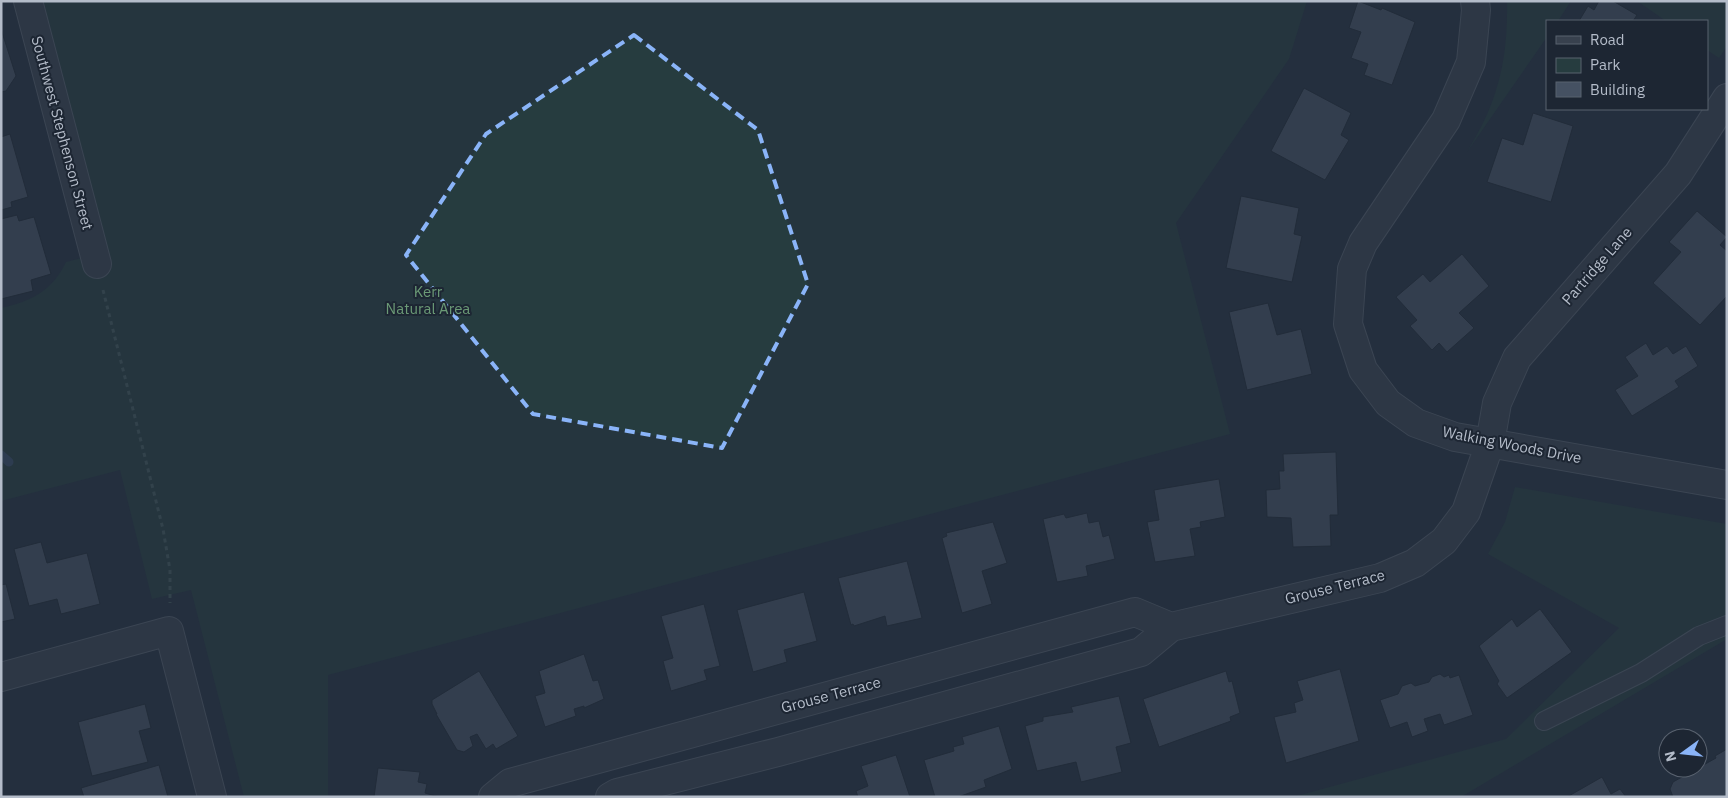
<svg xmlns="http://www.w3.org/2000/svg" width="1728" height="798" viewBox="0 0 1728 798" font-family="'IBM Plex Sans',sans-serif">
<style>
.green{fill:#263c3f}
.lines{fill:none;stroke-linecap:round;stroke-linejoin:round}
.stream{stroke:#394c67;stroke-width:9}
.building{fill:#455162;stroke:#1f2835}
.service-casing{stroke:#565f6c;stroke-width:20}
.minor-casing{stroke:#565f6c;stroke-width:30}
.path{stroke:#44595c;stroke-width:3;stroke-dasharray:4 4;stroke-linecap:butt}
.service{stroke:#38414e;stroke-width:18}
.minor{stroke:#38414e;stroke-width:28}
.marked{fill:none;stroke:#8ab4f8;stroke-width:4;stroke-dasharray:10 6;stroke-linejoin:round}
.labels{text-anchor:middle;stroke-width:4;stroke-linejoin:round;paint-order:stroke}
.street-label{font-size:15px;fill:#b4bcc9;stroke:#1d2633}
.park-label{font-size:15px;fill:#6b9a76;stroke:#1d2633}
</style>
<rect width="100%" height="100%" fill="#242f3e"/>
<!-- green -->
<path class="green" d="M41,1H1307L1289,59L1176,223L1230,434L328,675V797H244L191,590L152,599L120,470L1,501V308C32,301 52,291 66,262L105,252Z
M1507,1H1571L1558,21H1547V37L1467,152C1498,102 1508,60 1507,1Z
M1637,1H1727V46L1719,58L1707,50V21H1666Z
M1515,487L1727,524V639L1461,797H1293L1506,739L1619,628L1488,554L1505,522Z"/>
<g class="lines">
<!-- stream -->
<path class="stream" d="M1,455L9,462"/>
</g>
<!-- building -->
<path class="building" d="M1358,1L1381,10L1382,8L1415,22L1392,85L1364,75L1368,64L1351,58L1361,32L1349,28Z
M1599,1H1613L1637,15L1633,21H1579L1588,6L1594,10Z
M1,29L16,76L6,91L1,92Z
M1304,88L1351,113L1341,135L1349,140L1325,180L1271,151Z
M1533,113L1573,126L1551,202L1487,182L1502,138L1523,145Z
M10,134L28,197L11,202L12,207L1,210V137Z
M1241,196L1299,208L1294,234L1302,236L1292,282L1226,268Z
M1697,211L1727,237L1720,245L1727,251V296L1700,325L1653,283L1681,252L1669,242Z
M17,215L19,221L34,217L51,274L31,280L33,291L1,299V219Z
M1462,254L1489,286L1459,313L1474,328L1447,352L1439,343L1432,350L1410,326L1417,320L1396,297L1423,274L1430,282Z
M1268,303L1277,335L1301,329L1312,374L1247,390L1229,312Z
M1646,343L1653,355L1667,346L1673,354L1686,346L1698,366L1675,381L1679,387L1632,416L1615,390L1638,376L1625,357Z
M1336,452L1338,515H1330L1331,546L1293,547L1291,518L1267,517L1266,490L1280,489L1279,471H1284L1283,454Z
M1219,479L1225,517L1200,522L1201,527L1190,529L1195,556L1155,562L1147,522L1159,520L1154,490Z
M1087,513L1089,523L1099,521L1103,537L1109,535L1115,559L1086,566L1088,576L1057,582L1043,519L1064,514L1066,518Z
M993,522L1007,563L982,571L992,604L962,613L942,538L947,536L946,533Z
M41,542L47,563L87,553L100,604L61,614L57,599L29,606L14,549Z
M907,561L922,618L887,626L885,616L854,626L853,624L851,625L838,578Z
M6,584L15,619L1,622V585Z
M804,592L817,641L784,650L787,662L753,672L737,610Z
M704,604L720,666L704,670L707,680L671,691L663,661L673,658L661,616Z
M1540,609L1572,652L1507,698L1497,684L1499,681L1479,646L1512,619L1517,627Z
M584,654L593,681L598,680L604,699L584,708V706L574,709L576,716L545,727L535,696L545,693L539,671Z
M1340,669L1359,741L1286,763L1274,717L1296,712L1294,703L1303,700L1297,681Z
M479,671L518,736L496,749L493,744L486,749L477,734L470,737L473,746L464,752L457,750L436,714H437L432,704V700Z
M1226,671L1229,682L1232,681L1240,713L1230,717L1231,721L1159,747L1143,699Z
M1440,674L1444,677L1449,675L1450,678L1459,675L1473,715L1444,725L1440,714L1424,719L1428,731L1412,737L1407,722L1390,728L1380,700L1398,694L1402,686L1411,683L1415,686L1429,682L1432,677Z
M1119,696L1131,743L1116,747L1122,772L1081,782L1076,762L1037,771L1025,726L1043,721V717L1073,712L1071,707Z
M145,704L151,728L139,731L148,762L92,776L78,722Z
M999,726L1012,769L984,780L986,787L958,797H935L924,760L954,751L953,747L964,744L962,737Z
M1727,749V797H1673L1670,789L1673,782L1716,758L1715,756Z
M896,755L910,797H858L856,791L868,786L861,766Z
M159,765L168,797H84L81,788Z
M378,768L420,772L418,782L427,784L425,793L439,797H374Z
M1602,777L1611,794L1620,789L1626,797H1567Z"/>
<g class="lines">
<defs>
<path id="service" d="M1544,721L1641,673L1699,636L1727,625"/>
<path id="minor" d="M28,1L97,264
M1475,1L1476,10L1471,62L1446,120L1363,243L1352,269L1348,324L1363,370L1388,403L1416,423L1455,437L1727,485
M1,677L169,631L212,797
M493,797L510,783L1135,612L1171,627
M610,797L617,793L778,752L1141,652L1171,627L1380,578L1415,563L1444,541L1466,512L1490,443L1497,403L1517,358L1678,174L1727,98"/>
</defs>
<!-- service casing -->
<use href="#service" class="service-casing"/>
<!-- minor casing -->
<use href="#minor" class="minor-casing"/>
<!-- path -->
<path class="path" d="M103,290L163,529L170,570V603"/>
<!-- service -->
<use href="#service" class="service"/>
<!-- minor -->
<use href="#minor" class="minor"/>
</g>
<!-- marked area -->
<path d="M0 0H1728V798H0ZM634,35L758,130L808,284L722,448L533,414L406,255L486,134Z" fill="#242f3e" fill-opacity=".55" fill-rule="evenodd"/>
<path class="marked" d="M634,35L758,130L808,284L722,448L533,414L406,255L486,134Z"/>
<g class="labels">
<!-- street labels -->
<g class="street-label">
<text transform="translate(62 133) rotate(75)" y="5">Southwest Stephenson Street</text>
<text transform="translate(1597 266) rotate(-49)" y="5">Partridge Lane</text>
<text transform="translate(1512 445) rotate(11)" y="5">Walking Woods Drive</text>
<text transform="translate(1335 587) rotate(-14)" y="5">Grouse Terrace</text>
<text transform="translate(831 695) rotate(-15)" y="5">Grouse Terrace</text>
</g>
<!-- park labels -->
<g class="park-label">
<text x="428" y="297">Kerr<tspan x="428" dy="17">Natural Area</tspan></text>
</g>
</g>
<!-- border -->
<rect width="1728" height="798" fill="none" stroke="#b4bcc9" stroke-width="5"/>
<!-- legend -->
<rect x="1546" y="20" width="162" height="90" fill="#1d2633" stroke="#59626f"/>
<rect x="1556" y="36" width="25" height="8" fill="#38414e" stroke="#59626f"/>
<text x="1590" y="45" font-size="15" fill="#b4bcc9">Road</text>
<rect x="1556" y="58" width="25" height="15" fill="#263c3f" stroke="#59626f"/>
<text x="1590" y="70" font-size="15" fill="#b4bcc9">Park</text>
<rect x="1556" y="82" width="25" height="15" fill="#455162" stroke="#59626f"/>
<text x="1590" y="95" font-size="15" fill="#b4bcc9">Building</text>
<!-- north arrow -->
<g transform="translate(1683 753) rotate(255)"><circle r="24" fill="#1d2633" stroke="#59626f"/>
<path d="M0-4L9 19L0 12L-9 19Z" fill="#8ab4f8"/>
<text y="-8" font-size="14" font-weight="bold" text-anchor="middle" fill="#b4bcc9">N</text>
</g>
</svg>
